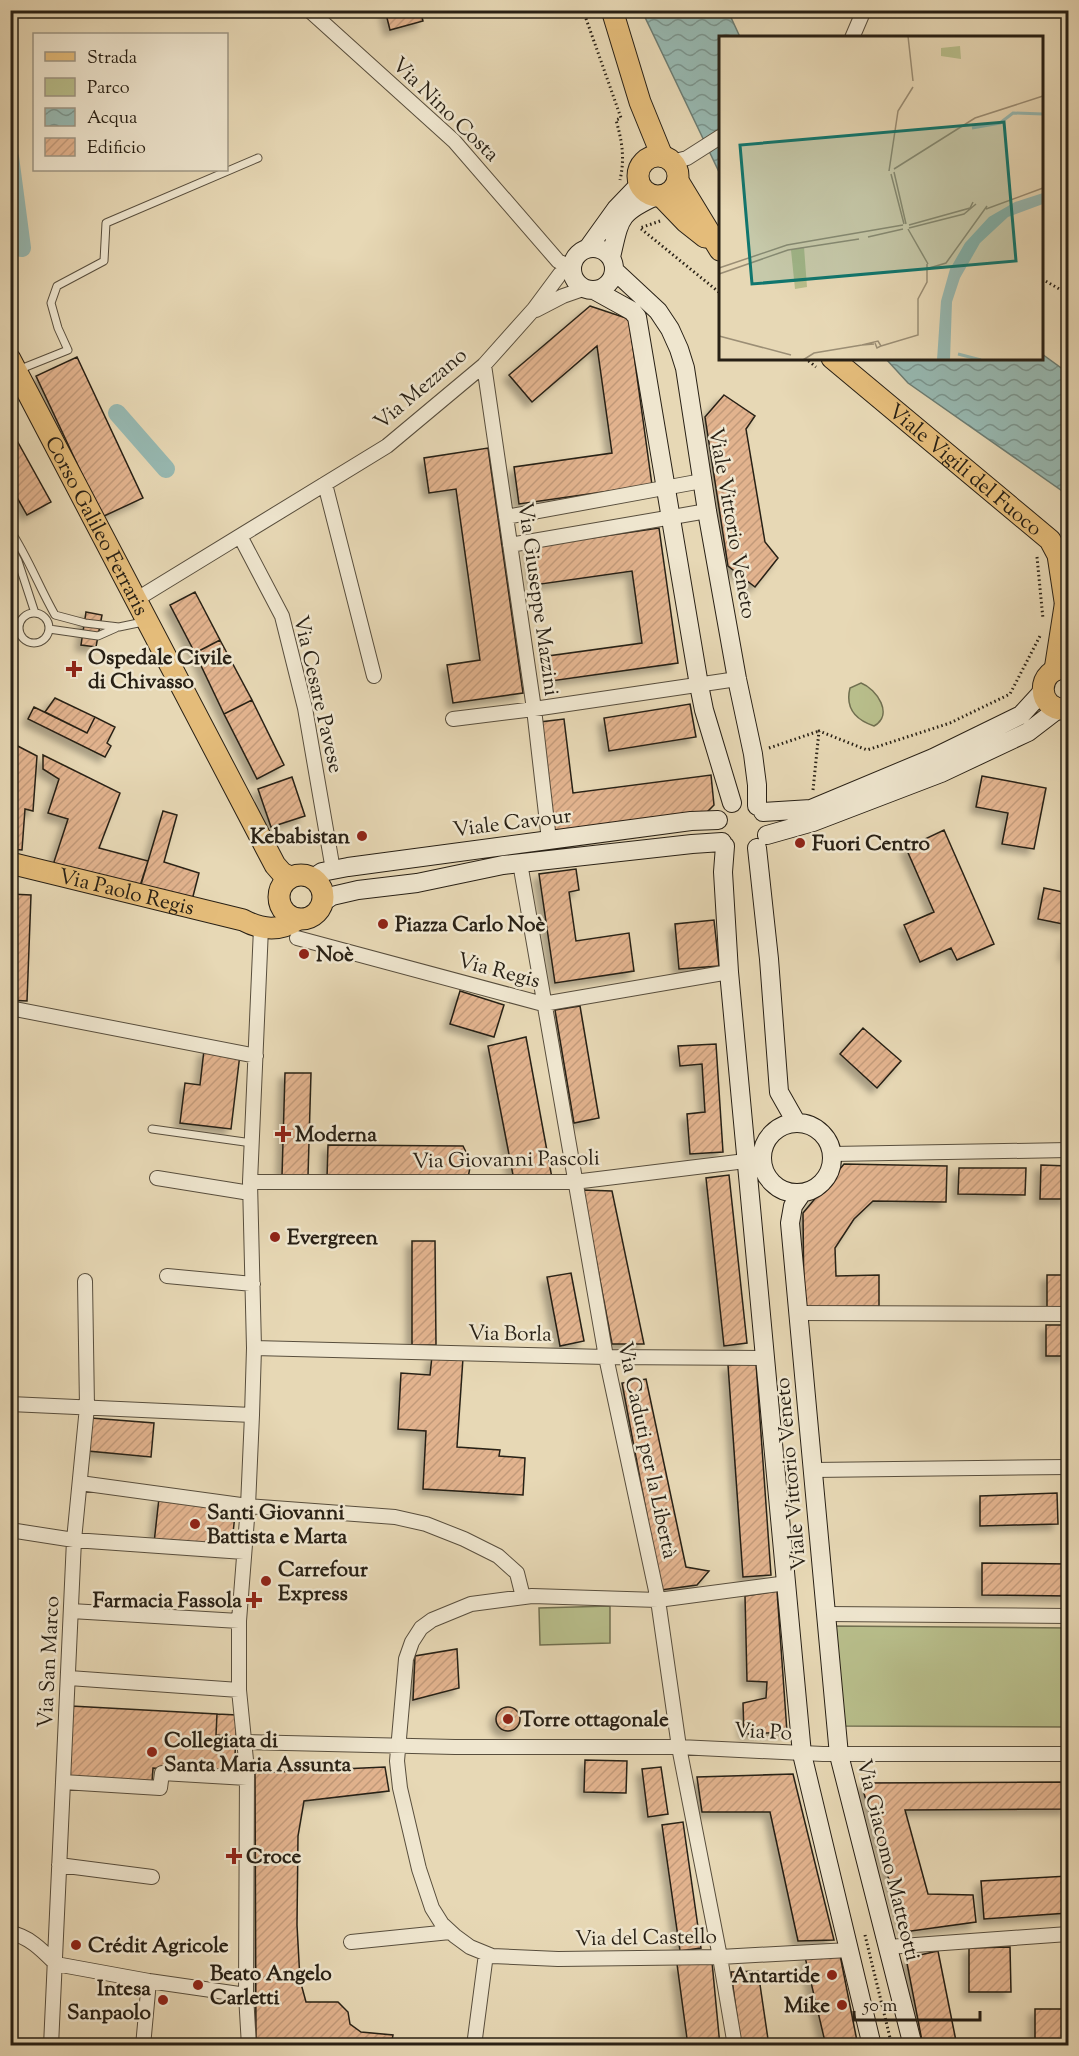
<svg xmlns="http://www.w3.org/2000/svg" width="1079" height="2056" viewBox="0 0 1079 2056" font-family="'Sorts Mill Goudy',serif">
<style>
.park{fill:#b8be8b;stroke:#706f50;stroke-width:1.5}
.water{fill:url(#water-waves);stroke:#6b7c73;stroke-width:1.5}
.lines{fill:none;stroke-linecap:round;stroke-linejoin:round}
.canal{stroke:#97b9b2;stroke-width:18}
.building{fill:url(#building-hatch);stroke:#282015;stroke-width:1.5;filter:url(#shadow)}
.lane-casing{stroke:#584e3d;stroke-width:9}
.street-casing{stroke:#584e3d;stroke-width:16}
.secondary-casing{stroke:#282015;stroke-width:20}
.primary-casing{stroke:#282015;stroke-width:23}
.path{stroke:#282015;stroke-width:3;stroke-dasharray:1.5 3;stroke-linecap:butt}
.lane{stroke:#efe6cf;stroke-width:7}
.street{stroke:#efe6cf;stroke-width:14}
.secondary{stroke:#efe6cf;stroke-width:18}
.primary{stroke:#e4bc7a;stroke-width:21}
.poi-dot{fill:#8f2418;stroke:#efe6cf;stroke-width:2}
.labels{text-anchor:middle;stroke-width:5;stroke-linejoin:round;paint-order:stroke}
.street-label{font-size:21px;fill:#282015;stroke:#efe6cf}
.poi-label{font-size:21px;font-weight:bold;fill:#282015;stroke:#efe6cf;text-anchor:start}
.inset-river{fill:none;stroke:#97b9b2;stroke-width:3}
.inset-road{fill:none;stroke:#9b8e75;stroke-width:1.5}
.view{fill:#0f766e;fill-opacity:0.15;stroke:#0f766e;stroke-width:3}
.inset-edge{fill:none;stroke:#282015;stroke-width:3}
</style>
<defs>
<pattern id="water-waves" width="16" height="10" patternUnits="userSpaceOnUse" patternTransform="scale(1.5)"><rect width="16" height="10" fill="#97b9b2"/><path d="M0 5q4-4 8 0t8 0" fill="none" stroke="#7b9690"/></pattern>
<pattern id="building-hatch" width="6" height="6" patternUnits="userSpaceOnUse" patternTransform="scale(1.5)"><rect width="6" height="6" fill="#e2b38e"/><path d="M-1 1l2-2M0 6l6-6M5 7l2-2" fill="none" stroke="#c29a7a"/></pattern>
<filter id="shadow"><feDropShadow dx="-5.5" dy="5.5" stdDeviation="3" flood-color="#0004"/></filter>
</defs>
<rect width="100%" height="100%" fill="#e7d8b5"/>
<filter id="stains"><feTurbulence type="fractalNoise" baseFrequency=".00333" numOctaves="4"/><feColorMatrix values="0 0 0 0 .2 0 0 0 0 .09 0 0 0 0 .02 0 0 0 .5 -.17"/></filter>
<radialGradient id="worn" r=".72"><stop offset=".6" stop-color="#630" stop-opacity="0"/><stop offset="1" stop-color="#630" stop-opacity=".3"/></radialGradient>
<!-- park -->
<path class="park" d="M861,683C877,689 894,715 874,726C856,720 845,708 850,688Z
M610,1606V1643L540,1645L539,1608Z
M829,1626L1068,1628V1727L841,1726Z"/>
<!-- water -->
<path class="water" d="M642,11H728L740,37L720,38V174Z
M1042,354L1068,373V495L908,383L886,359L1042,358Z"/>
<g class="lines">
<!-- canal -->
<path class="canal" d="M10,157L22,248
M117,413L166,469"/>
</g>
<!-- building -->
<path class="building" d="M385,10H420L423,21L390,30Z
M590,306L629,319L652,485L519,504L514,467L612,453L597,346L532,402L509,375Z
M77,357L143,498L102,517L36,376Z
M724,395L755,416L746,429L765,542L778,558L755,587L728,566L705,417Z
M10,428L51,502L27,515L10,485Z
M488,448L523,693L453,703L447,665L480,660L456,489L429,493L424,458Z
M659,528L678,663L551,681L548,656L642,643L632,571L534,585L529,547Z
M195,592L220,640L195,653L170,605Z
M86,612L102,615L96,647L81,645Z
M220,640L252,700L224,714L195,653Z
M55,698L95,717L87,733L45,712Z
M252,700L284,765L257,779L224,714Z
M690,704L696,737L609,751L604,718Z
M34,707L87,733L95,717L115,727L107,743L111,746L105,757L28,719Z
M564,719L573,793L711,775L714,805L707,812L553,831L540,722Z
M10,742L37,756L33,811L25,809L22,850L10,849Z
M43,755L120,793L99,848L148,861L138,892L53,865L68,819L48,813L59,779L43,769Z
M982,776L1046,788L1034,849L1002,844L1008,813L976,807Z
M292,777L305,816L271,827L258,789Z
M163,811L177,815L164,862L199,873L191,904L140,888Z
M944,830L994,944L957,960L951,948L920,962L904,925L934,912L906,848Z
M576,869L579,890L569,892L576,941L629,933L634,971L555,983L539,874Z
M1044,888L1068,893V925L1038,919Z
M10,894L31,895L27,1001L10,1000Z
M714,920L719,966L679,969L675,924Z
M1068,933V956L1064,955Z
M460,991L504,1005L494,1037L450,1024Z
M580,1006L599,1118L574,1123L555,1010Z
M863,1028L901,1061L877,1088L840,1054Z
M526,1037L552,1178L513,1175L488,1046Z
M716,1044L723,1152L690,1154L687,1114L705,1112L702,1064L680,1066L678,1046Z
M204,1050L240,1054L231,1129L180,1123L185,1083L200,1085Z
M285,1073H311L308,1176H282Z
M328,1145L463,1146L471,1162L468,1178H327Z
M844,1164L947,1166L946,1202L873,1201L854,1219L835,1248L836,1276L879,1275V1306L804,1307L803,1213Z
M1041,1165L1068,1166V1199H1040Z
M959,1168H1026L1025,1195L958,1194Z
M729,1175L747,1343L724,1346L706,1178Z
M583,1190L612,1191L644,1344H612Z
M412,1241H435L436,1345H412Z
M571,1273L584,1341L560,1346L547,1277Z
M1047,1275H1068V1307H1047Z
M1046,1325H1068V1356H1046Z
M432,1356L463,1358L457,1447L500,1450L499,1456L525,1458L523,1495L423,1489L426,1431L398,1429L401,1373L430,1375Z
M756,1363L771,1575L743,1577L728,1365Z
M646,1379L686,1567L709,1571L697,1585L661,1590L622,1383Z
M91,1418L154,1423L151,1457L88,1451Z
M1057,1493L1058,1524L980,1526V1496Z
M159,1498L236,1506L231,1551L154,1543Z
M982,1563L1068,1564V1596L982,1595Z
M777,1591L787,1732L744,1734L743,1703L766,1698L767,1682L747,1681L745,1596Z
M457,1649L459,1688L413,1700L415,1656Z
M71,1706L217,1714L216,1735L236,1737L234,1773L153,1768L152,1782L67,1777Z
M496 1719a12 12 0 1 1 24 0a12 12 0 1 1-24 0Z
M217,1714L237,1715L236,1737L216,1735Z
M585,1760L627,1761L626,1793L584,1792Z
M385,1767L389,1791L304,1801L298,1836L297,1925L300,1980L306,2002H338L348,2012L350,2024L361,2032L393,2035L391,2046H256L255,1773Z
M661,1767L668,1814L648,1817L642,1769Z
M793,1774L834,1940L798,1941L770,1812H702L697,1777Z
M1068,1782V1809L905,1810L928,1894L973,1895L976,1922L904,1932L861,1783Z
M683,1822L701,1948L680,1951L662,1825Z
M1068,1876V1913L984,1919L981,1881Z
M1010,1947L1011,1992H969V1948Z
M938,1951L956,2041L923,2046L906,1958Z
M840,1955L858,2046H826L805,1957Z
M712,1962L720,2046H688L677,1964Z
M758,1971L769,2046H741L731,1972Z
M1035,2009H1068V2043H1035Z
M163,2041L222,2046H162Z"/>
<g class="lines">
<defs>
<path id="lane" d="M18,370L68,350L58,328L51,303L57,286L104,261L106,223L258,158
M10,530C28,557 39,587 55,615L85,623L119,627L143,622
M10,546L18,561L35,613
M19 628a15 15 0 1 1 30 0a15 15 0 1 1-30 0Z
M49,629L98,636L116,628
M152,1129L252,1143"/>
<path id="street" d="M309,10L454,141L558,261L572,268
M852,38L864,10
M673,162L687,158L720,137
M536,310L563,296L586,288
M484,365L534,709L549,840
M325,484L374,676
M506,517L702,481
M240,536L282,616L305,708L333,870
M510,545L707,511
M137,599L387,446L484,365L534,309L560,274L572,268
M453,719L534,709L737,679
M520,863L606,1357L658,1600L679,1747L720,1957L735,2046
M297,938L543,1004L729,972
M10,1008L256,1056
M832,1154L1068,1150
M157,1178L250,1193
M250,1182H574L762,1159
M167,1276L253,1284
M798,1313L1068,1314
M254,1348L606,1357L765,1358
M10,1404L252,1415
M813,1470L1068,1467
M80,1483L248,1506L395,1517L426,1524L464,1539L498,1556L517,1573L523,1597
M10,1530L74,1540L244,1552
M787,1583L658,1600L532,1596L471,1604L432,1620L421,1628L412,1642L406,1659L397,1761L400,1788L419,1869L432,1908L442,1924L455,1936L470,1947L492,1956L558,1959L720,1957L849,1950
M71,1611L239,1621
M826,1614L1068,1616
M69,1678L239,1690
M244,1742L455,1747H679L823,1754H1068
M63,1782L160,1788L162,1773L247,1778
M59,1865L152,1877
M10,1933C29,1936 43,1951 56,1964
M351,1942L450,1932
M888,1947L1068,1934
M56,1964L149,1981L246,1995
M51,2046L74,1540L87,1407L85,1281
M143,2046L149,1981
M249,2046L246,1995L247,1770L239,1690V1621L248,1506L252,1415L254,1348L250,1182L261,928
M474,2046L486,1954"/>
<path id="secondary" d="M572 269a21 21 0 1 1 42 0a21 21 0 1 1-42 0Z
M588,248L616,209L639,185
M611,257C620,219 618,213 656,196
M615,271L658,311L670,329L679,349L685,368L707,511L737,679L753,754L757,785V806
M594,290L632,311L637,317L699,685L704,710L732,803
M763,812L811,809L933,758L1021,715L1043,691
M767,835L813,822L941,773L1028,732L1058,709
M725,846L723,872L729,972L802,1754L872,2046
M757,848L769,959L779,1092L796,1122
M313,878L322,872L348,867L691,821L718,820
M323,902L332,896L358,890L417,883L503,865L692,844L722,842
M762 1158a35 35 0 1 1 70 0a35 35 0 1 1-70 0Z
M802,1193L793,1206L790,1223L839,1755L913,2046"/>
<g id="primary">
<path d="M612,10L640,102L662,156"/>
<circle cx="658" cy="176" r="20"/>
<path d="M678,181L720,250"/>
<path d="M661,196L686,222L705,237"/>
<path id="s1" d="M832,358L1050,540L1058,555L1068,621"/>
<path id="s2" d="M10,359L275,865L282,873L290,877"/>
<path d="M1068,668C1035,666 1035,713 1068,709"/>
<path d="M1055,670L1065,606"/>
<path id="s3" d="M10,863L243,920C262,930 280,932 298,919"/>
<circle cx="301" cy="897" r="22"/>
</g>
</defs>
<!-- lane casing -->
<use href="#lane" class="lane-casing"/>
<!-- street casing -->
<use href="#street" class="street-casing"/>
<!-- secondary casing -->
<use href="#secondary" class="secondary-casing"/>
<!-- primary casing -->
<use href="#primary" class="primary-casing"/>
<!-- path -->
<path class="path" d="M583,10L621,118L616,120C622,141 625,158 620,180
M660,221L640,228L720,293
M1042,279L1068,294
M805,358L816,367
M1037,557L1043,619
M769,748L819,731
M813,790L819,731L867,750L950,723L1010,694L1041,634
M865,1935L892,2046"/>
<!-- lane -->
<use href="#lane" class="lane"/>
<!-- street -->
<use href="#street" class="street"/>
<!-- secondary -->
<use href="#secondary" class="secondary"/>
<!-- primary -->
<use href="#primary" class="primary"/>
</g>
<!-- markers -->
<g class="poi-dot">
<path d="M71 660h6v6h6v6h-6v6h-6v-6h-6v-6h6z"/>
<circle cx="362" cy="836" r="6"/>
<circle cx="800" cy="843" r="6"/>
<circle cx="383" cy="924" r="6"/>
<circle cx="304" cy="954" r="6"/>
<path d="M280 1125h6v6h6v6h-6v6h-6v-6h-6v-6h6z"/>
<circle cx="275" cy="1237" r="6"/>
<circle cx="195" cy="1524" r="6"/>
<circle cx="266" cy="1581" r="6"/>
<path d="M251 1591h6v6h6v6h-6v6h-6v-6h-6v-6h6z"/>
<circle cx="508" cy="1719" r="6"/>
<circle cx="152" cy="1752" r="6"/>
<path d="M231 1847h6v6h6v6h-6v6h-6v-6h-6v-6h6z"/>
<circle cx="76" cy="1945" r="6"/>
<circle cx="832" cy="1975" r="6"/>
<circle cx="198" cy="1985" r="6"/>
<circle cx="163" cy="2000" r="6"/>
<circle cx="842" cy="2005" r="6"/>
</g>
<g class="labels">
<!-- street labels -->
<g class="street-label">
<text transform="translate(446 109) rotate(44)" y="7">Via Nino Costa</text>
<text transform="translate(420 388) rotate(-40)" y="7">Via Mezzano</text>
<text dy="7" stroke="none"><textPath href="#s1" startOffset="174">Viale Vigili del Fuoco</textPath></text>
<text transform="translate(733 523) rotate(80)" y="7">Viale Vittorio Veneto</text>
<text dy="7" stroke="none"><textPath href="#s2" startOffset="188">Corso Galileo Ferraris</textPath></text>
<text transform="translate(539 599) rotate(82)" y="7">Via Giuseppe Mazzini</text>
<text transform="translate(319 694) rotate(77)" y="7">Via Cesare Pavese</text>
<text transform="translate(512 822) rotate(-7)" y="7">Viale Cavour</text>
<text dy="7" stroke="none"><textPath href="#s3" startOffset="120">Via Paolo Regis</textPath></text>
<text transform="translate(499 970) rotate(15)" y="7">Via Regis</text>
<text transform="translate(506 1159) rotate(-1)" y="7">Via Giovanni Pascoli</text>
<text transform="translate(510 1333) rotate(1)" y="7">Via Borla</text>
<text transform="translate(648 1450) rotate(78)" y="7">Via Caduti per la Libertà</text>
<text transform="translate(790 1474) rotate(-95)" y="7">Viale Vittorio Veneto</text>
<text transform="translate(48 1662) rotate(-87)" y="7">Via San Marco</text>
<text transform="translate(763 1731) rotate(3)" y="7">Via Po</text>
<text transform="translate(889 1860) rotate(76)" y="7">Via Giacomo Matteotti</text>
<text transform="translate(646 1937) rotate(-1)" y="7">Via del Castello</text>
</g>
<!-- poi labels -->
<g class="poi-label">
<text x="88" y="664">Ospedale Civile<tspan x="88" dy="24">di Chivasso</tspan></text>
<text x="350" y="843" text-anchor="end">Kebabistan</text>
<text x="812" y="850">Fuori Centro</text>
<text x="395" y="931">Piazza Carlo Noè</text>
<text x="316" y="961">Noè</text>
<text x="295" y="1141">Moderna</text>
<text x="287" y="1244">Evergreen</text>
<text x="207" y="1519">Santi Giovanni<tspan x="207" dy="24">Battista e Marta</tspan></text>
<text x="278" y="1576">Carrefour<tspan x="278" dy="24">Express</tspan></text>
<text x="242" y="1607" text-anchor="end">Farmacia Fassola</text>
<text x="520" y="1726">Torre ottagonale</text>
<text x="164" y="1747">Collegiata di<tspan x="164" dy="24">Santa Maria Assunta</tspan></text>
<text x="246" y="1863">Croce</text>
<text x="88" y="1952">Crédit Agricole</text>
<text x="210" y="1980">Beato Angelo<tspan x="210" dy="24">Carletti</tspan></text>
<text x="820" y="1982" text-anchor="end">Antartide</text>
<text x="151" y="1995" text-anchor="end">Intesa<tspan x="151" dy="24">Sanpaolo</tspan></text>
<text x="830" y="2012" text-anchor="end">Mike</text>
</g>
</g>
<!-- overview -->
<g transform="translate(719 36)">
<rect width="324" height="324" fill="#e7d8b5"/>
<path d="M241,10L242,23L222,20V12ZM85,211L88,251L76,253L72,214Z" fill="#b8be8b"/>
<path d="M324,157V168L289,181L261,207L241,242L233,266L231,324H218L222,265L231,233L246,207L270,181L296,166Z" fill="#97b9b2"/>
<path class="inset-river" d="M253,92L281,87L294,77L324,78M239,318L262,324"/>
<path class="inset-road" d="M189,0L194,45M175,133L256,82L324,60M170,135L179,75L194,51M175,136L187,188M172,138L185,188M267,173L324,152M190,189L251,172L254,166M190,192L245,178L257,168M189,193L209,228M149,201L184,193M0,232L68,209L184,189M207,233L227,227L268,170M0,238L69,214L140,203M0,300L72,319M155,308L143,309L159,305L162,310L158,312L156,307M162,310L199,299V263L208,246V228M84,324L95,317L143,309"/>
<path class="view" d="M285,86L297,225L33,248L21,109Z"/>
<rect width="324" height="324" class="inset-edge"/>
</g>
<!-- margin -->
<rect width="1079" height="2056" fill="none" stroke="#e7d8b5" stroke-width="36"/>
<rect x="12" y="12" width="1055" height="2032" fill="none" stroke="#282015" stroke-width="3"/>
<rect x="18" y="18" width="1043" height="2020" fill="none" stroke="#282015" stroke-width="1.5"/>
<!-- legend -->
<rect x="33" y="33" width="195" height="138" fill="#efe6cf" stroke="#9f9785" stroke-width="1.5"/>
<rect x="45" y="52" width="30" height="9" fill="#e4bc7a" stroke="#9f9785" stroke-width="1.5"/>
<text x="87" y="63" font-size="18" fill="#282015">Strada</text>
<rect x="45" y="78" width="30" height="18" fill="#b8be8b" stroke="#9f9785" stroke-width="1.5"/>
<text x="87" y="93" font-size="18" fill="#282015">Parco</text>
<rect x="45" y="108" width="30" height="18" fill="url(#water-waves)" stroke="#9f9785" stroke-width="1.5"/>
<text x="87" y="123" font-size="18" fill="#282015">Acqua</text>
<rect x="45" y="138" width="30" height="18" fill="url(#building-hatch)" stroke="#9f9785" stroke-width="1.5"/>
<text x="87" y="153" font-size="18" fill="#282015">Edificio</text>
<!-- scale -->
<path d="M854 2011v9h126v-9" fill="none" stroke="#282015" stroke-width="3"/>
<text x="863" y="2011" font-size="18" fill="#282015" stroke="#efe6cf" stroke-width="4.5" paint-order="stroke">50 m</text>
<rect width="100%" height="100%" filter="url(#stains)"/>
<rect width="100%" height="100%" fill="url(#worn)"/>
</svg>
